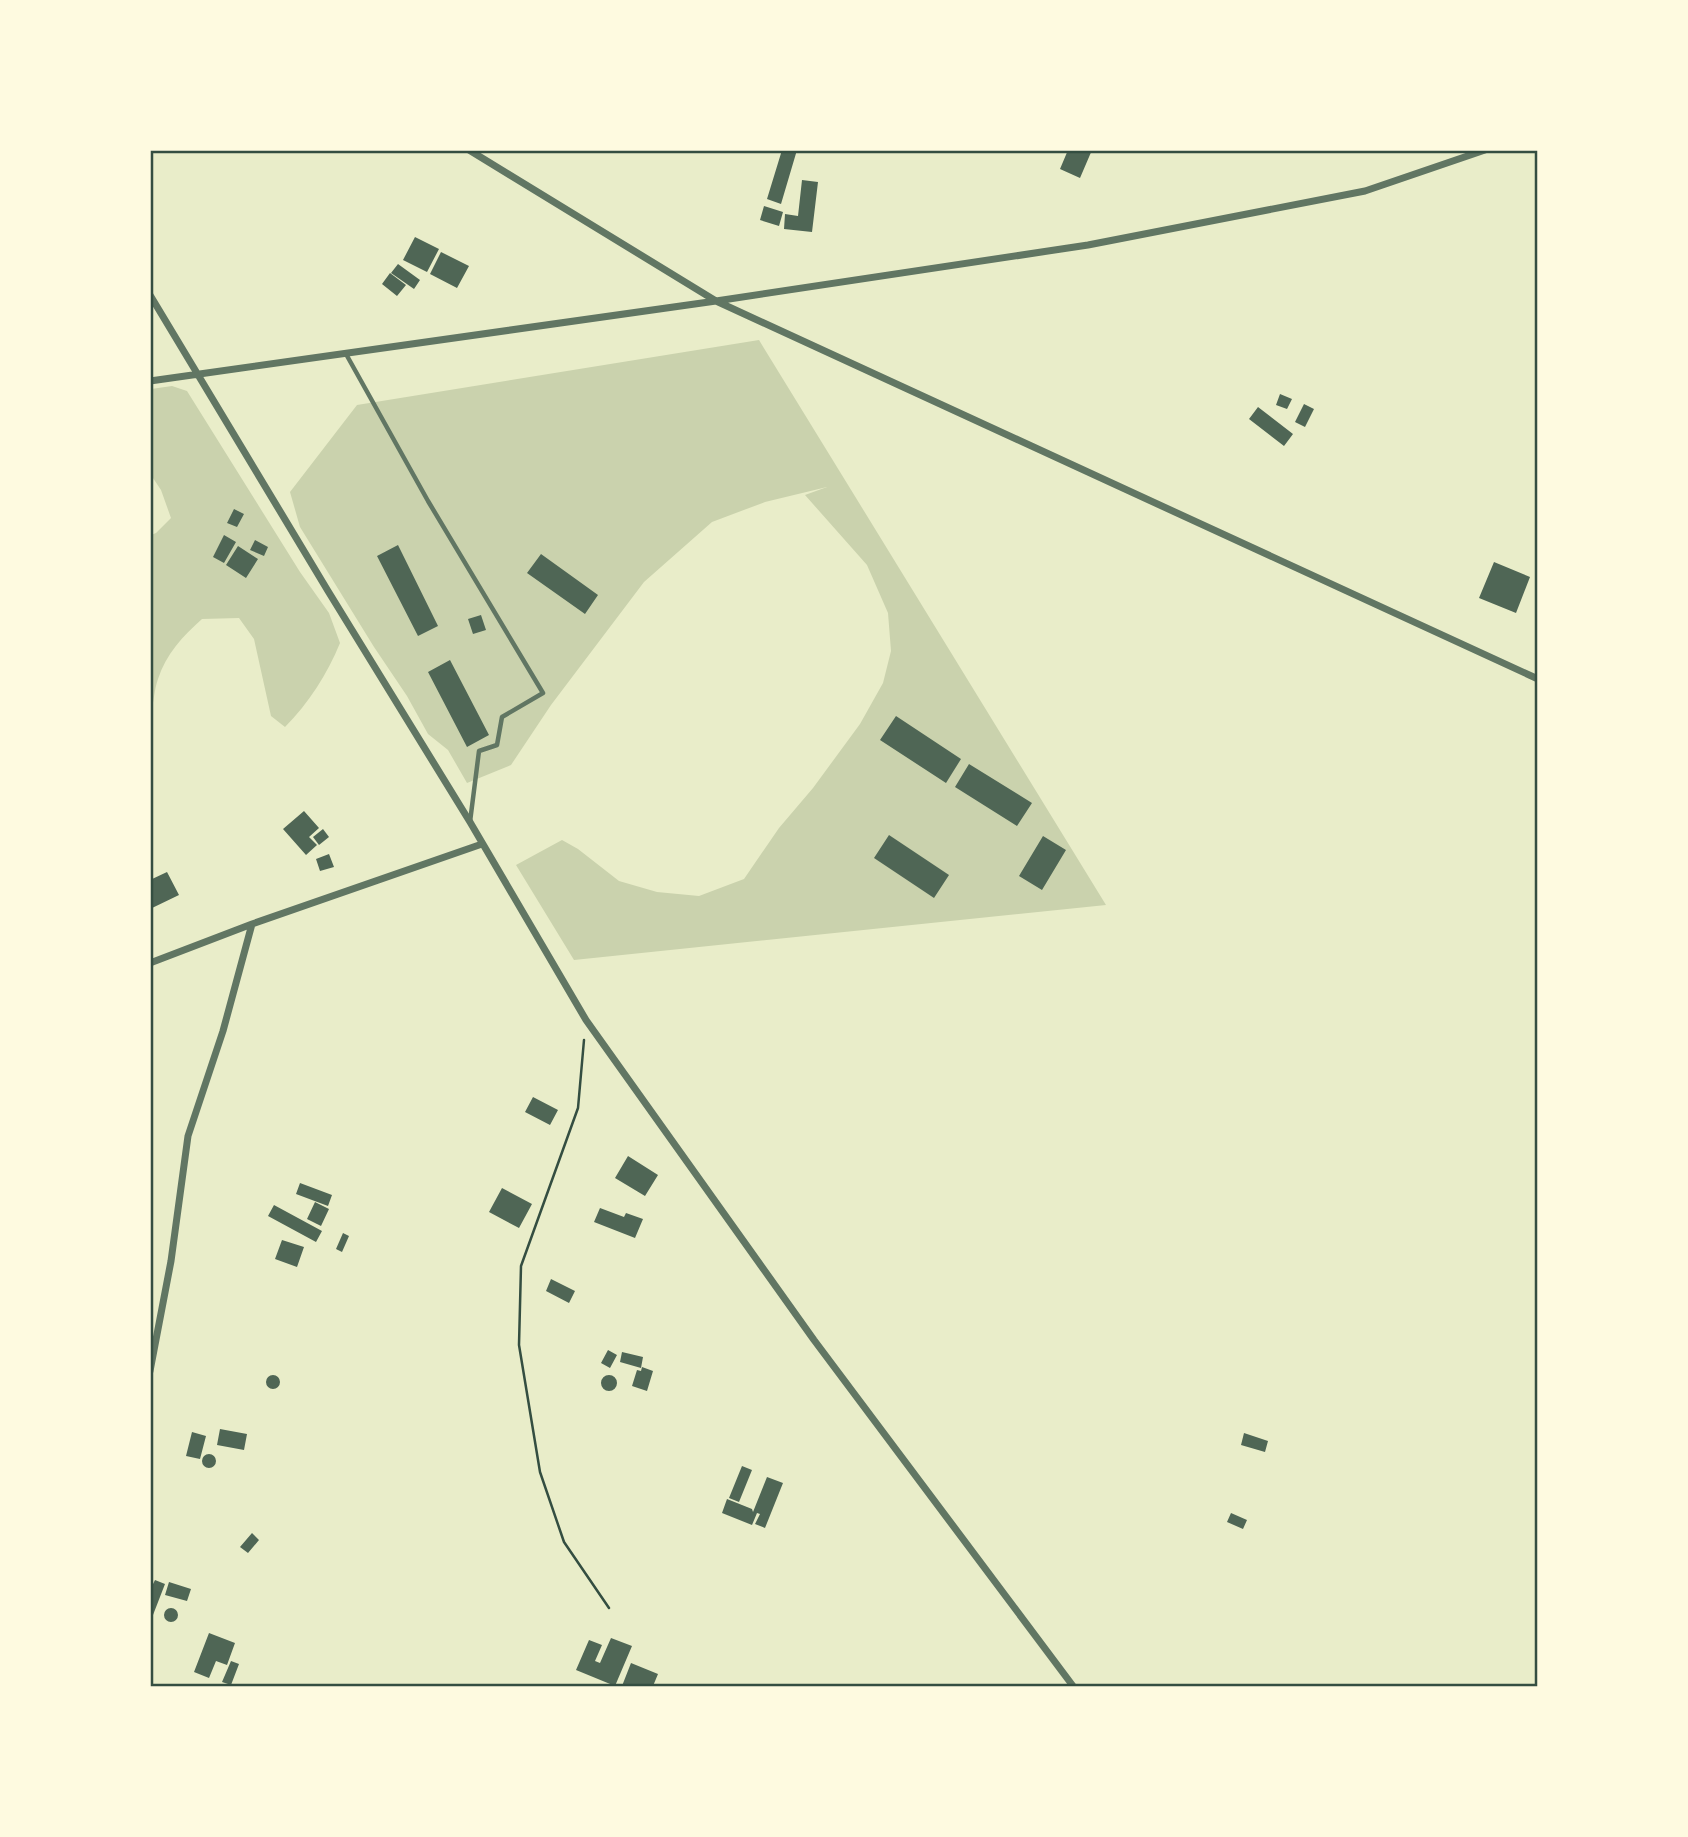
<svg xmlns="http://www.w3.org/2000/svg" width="1688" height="1837" viewBox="0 0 1688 1837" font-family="'Fira Sans Condensed',sans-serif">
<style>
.green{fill:#cad2ad}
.building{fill:#4f6655}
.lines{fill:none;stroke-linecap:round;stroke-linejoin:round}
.path{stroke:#344e41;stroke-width:2.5}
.service{stroke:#617663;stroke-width:4.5}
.minor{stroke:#617663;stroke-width:7}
.neatline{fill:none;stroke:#344e41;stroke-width:2.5}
</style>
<rect width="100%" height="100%" fill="#e9edc9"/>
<!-- green -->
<path class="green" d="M759,340L1106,905L574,960L516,865L562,840L578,849L619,881L657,892L699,896L744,879L779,828L813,788L860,724L883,683L891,651L888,613L867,565L805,495L827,487L765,502L712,522L644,582L551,705L511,765L467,783L448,750L428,734L407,696L374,647L300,527L290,492L357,405Z
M172,386L187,391L300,572L329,613L340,643C328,673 308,704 285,727L271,716L254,639L239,618L202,619C183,636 166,654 158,679C154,690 154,702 151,713V535L156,533L171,518L161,490L151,475V389Z"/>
<!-- building -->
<path class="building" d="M782,150H797L781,204L767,199Z
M1068,150H1092L1080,178L1060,169Z
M802,180L818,182L812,232L784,229L785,214L798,216Z
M764,206L783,212L779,226L760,220Z
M415,237L439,249L427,272L403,260Z
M441,252L469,266L457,288L430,274Z
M398,264L420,280L414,289L391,273Z
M390,273L406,285L397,296L382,284Z
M1280,394L1292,399L1287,409L1276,405Z
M1304,404L1314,409L1305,427L1295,422Z
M1258,407L1293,434L1284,446L1249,419Z
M234,509L244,514L237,527L227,523Z
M224,535L236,542L224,563L213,557Z
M255,540L268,547L264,556L250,550Z
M398,545L438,626L418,636L377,556Z
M238,546L258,559L246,578L226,565Z
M541,554L598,595L585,614L527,573Z
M1494,562L1530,577L1516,613L1479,598Z
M481,615L486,630L473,634L468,619Z
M450,660L489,735L467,747L428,672Z
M896,716L961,759L946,783L880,740Z
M969,764L1032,803L1017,826L955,787Z
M304,811L319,828L309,837L317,845L306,855L283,829Z
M323,829L329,837L319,845L313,837Z
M889,835L949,875L934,898L874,858Z
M1043,836L1066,850L1042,890L1019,876Z
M329,854L334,867L320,871L316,859Z
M167,872L179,895L150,909V880Z
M533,1097L558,1110L550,1125L525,1112Z
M628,1156L658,1175L645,1196L615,1178Z
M300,1183L332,1195L328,1206L296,1194Z
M502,1188L532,1204L519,1228L489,1212Z
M315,1202L329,1209L321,1226L307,1219Z
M274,1205L322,1231L316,1242L268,1216Z
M600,1208L624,1217L626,1213L643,1219L635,1238L594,1222Z
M343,1233L349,1236L342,1252L336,1249Z
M282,1240L304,1247L297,1267L275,1259Z
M551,1279L575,1291L569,1303L546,1291Z
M608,1350L617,1355L610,1368L601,1363Z
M622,1352L643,1357L641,1368L620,1362Z
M642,1367L653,1371L647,1391L632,1386L637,1370L641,1371Z
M266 1382a7 7 0 1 1 14 0a7 7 0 1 1-14 0Z
M601 1383a8 8 0 1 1 16 0a8 8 0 1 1-16 0Z
M220,1429L247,1434L244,1450L217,1445Z
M192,1432L206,1436L200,1459L186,1456Z
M1244,1433L1268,1441L1265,1452L1241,1445Z
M202 1461a7 7 0 1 1 14 0a7 7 0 1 1-14 0Z
M742,1466L752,1470L739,1502L729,1498Z
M767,1477L783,1483L765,1528L755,1524L760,1514L757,1513L752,1525L722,1513L727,1499L752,1509L753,1512Z
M1231,1513L1247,1520L1243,1529L1227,1522Z
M252,1533L259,1540L248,1553L240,1547Z
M155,1580L165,1584L153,1615L150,1614V1590Z
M169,1582L191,1589L187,1601L165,1595Z
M164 1615a7 7 0 1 1 14 0a7 7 0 1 1-14 0Z
M209,1633L235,1643L227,1665L216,1661L209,1678L194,1672Z
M611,1638L632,1646L615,1686L576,1670L589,1640L602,1645L595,1661L600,1663Z
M231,1661L239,1664L231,1685L222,1682Z
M631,1663L658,1674L653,1686H622Z"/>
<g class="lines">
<!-- path -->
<path class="path" d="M584,1040L578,1108L521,1266L519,1345L540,1472L564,1542L609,1608"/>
<!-- service -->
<path class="service" d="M346,354L428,501L543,693L502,717L497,745L479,751L470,822"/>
<!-- minor -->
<path class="minor" d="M469,150L716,301L1538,679
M150,295L328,591L470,822L586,1020L814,1340L1073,1686
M150,381L716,301L1088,245L1365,191L1485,150
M150,963L252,924L482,844
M150,1371L171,1261L188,1136L223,1031L252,924"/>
</g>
<!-- border -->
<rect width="1688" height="1837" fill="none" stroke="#fefae0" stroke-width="304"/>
<rect x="152" y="152" width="1384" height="1533" class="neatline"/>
</svg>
